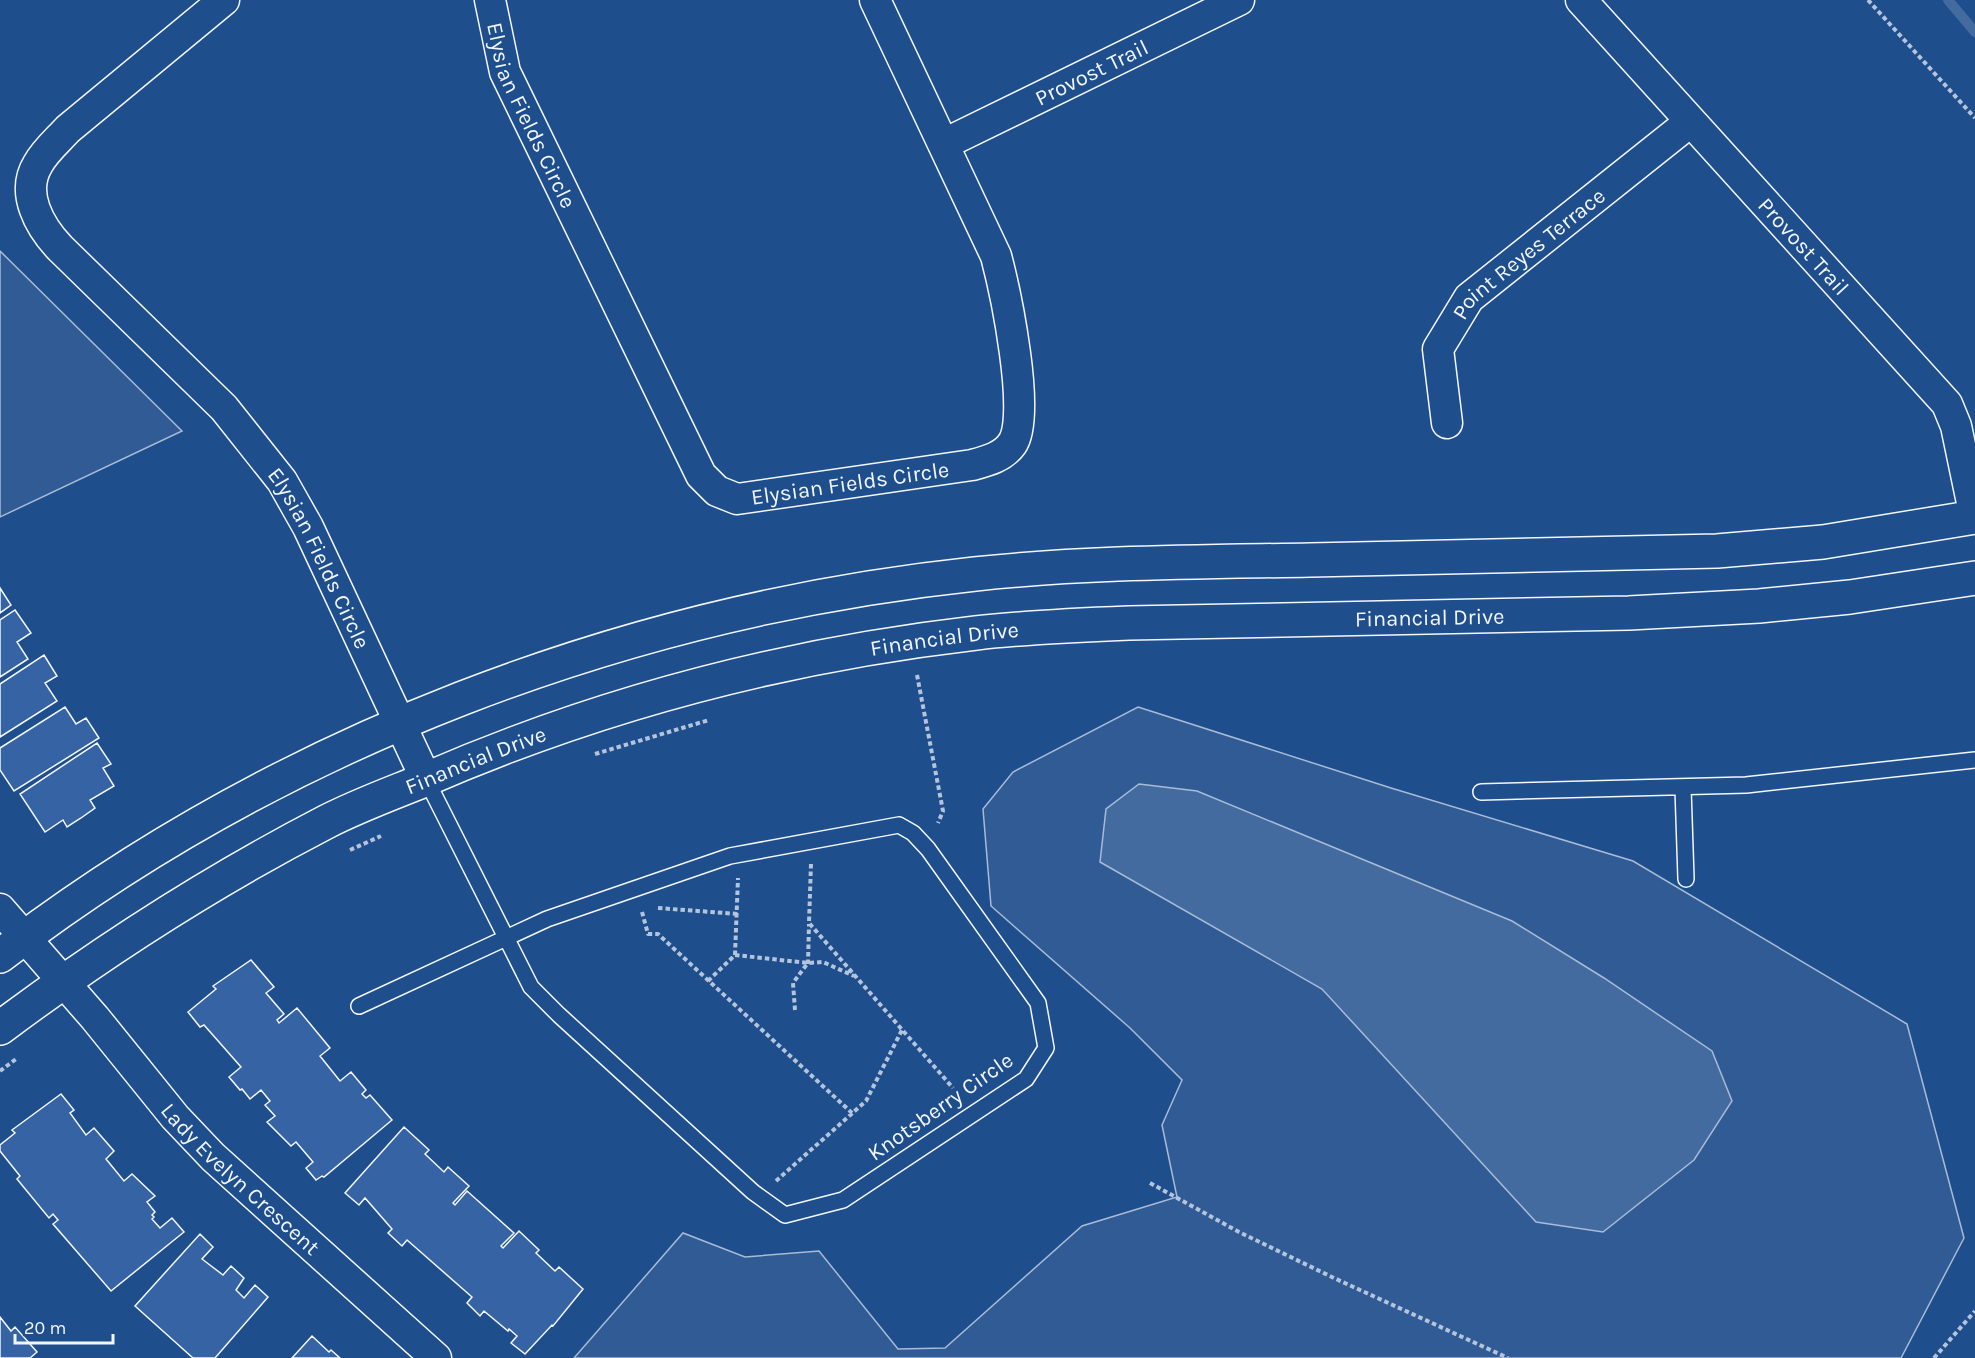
<svg xmlns="http://www.w3.org/2000/svg" width="1975" height="1358" viewBox="0 0 1975 1358" font-family="Karla,sans-serif">
<style>
.built{fill:#305b95;stroke:#a8bbd7;stroke-width:1.5}
.water{fill:#446ba0;stroke:#a8bbd7;stroke-width:1.5}
.lines{fill:none;stroke-linecap:round;stroke-linejoin:round}
.stream{stroke:#446ba0;stroke-width:10}
.building{fill:#3563a3;stroke:#f2f6ff;stroke-width:1.5}
.service-casing{stroke:#f2f6ff;stroke-width:18}
.minor-casing{stroke:#f2f6ff;stroke-width:33}
.tertiary-casing{stroke:#f2f6ff;stroke-width:36}
.path{stroke:#b3c4dc;stroke-width:4;stroke-dasharray:4.5 3;stroke-linecap:butt}
.service{stroke:#1f4e8c;stroke-width:15}
.minor{stroke:#1f4e8c;stroke-width:30}
.tertiary{stroke:#1f4e8c;stroke-width:33}
.labels{text-anchor:middle;stroke-width:4.5;stroke-linejoin:round;paint-order:stroke}
.street-label{font-size:22px;fill:#f2f6ff;stroke:#1f4e8c}
</style>
<rect width="100%" height="100%" fill="#1f4e8c"/>
<!-- built -->
<path class="built" d="M0,251L182,431L0,517Z
M1138,707L1391,788L1633,861L1907,1024L1964,1238L1901,1358H574L683,1233L745,1257L819,1251L898,1349L945,1348L1082,1226L1177,1197L1162,1125L1182,1080L1130,1028L991,906L983,809L1013,772Z"/>
<!-- water -->
<path class="water" d="M1139,784L1197,791L1512,921L1604,978L1712,1051L1732,1101L1694,1160L1603,1232L1536,1222L1322,989L1100,862L1106,809Z"/>
<g class="lines">
<!-- stream -->
<path class="stream" d="M1948,0L1975,32"/>
</g>
<!-- building -->
<path class="building" d="M0,588L11,605L0,613Z
M15,610L31,633L17,642L28,659L0,677V620Z
M44,655L57,676L45,683L57,701L0,737V684Z
M65,707L76,724L86,718L99,738L14,791L0,770V748Z
M97,743L111,764L103,768L114,786L90,800L95,808L81,818L67,827L63,820L45,832L20,794Z
M251,960L274,987L266,993L284,1014L277,1020L279,1023L297,1008L330,1048L320,1056L340,1081L351,1072L366,1090L362,1094L366,1098L370,1095L392,1120L324,1177L322,1176L316,1180L306,1168L313,1162L296,1142L291,1146L267,1122L275,1116L265,1105L270,1101L261,1090L250,1099L242,1089L240,1090L229,1077L241,1067L204,1025L200,1027L188,1012L216,989L213,986Z
M61,1094L74,1110L70,1113L86,1135L94,1128L114,1151L106,1159L124,1181L132,1174L155,1196L147,1202L155,1212L152,1215L154,1217L152,1219L160,1228L172,1218L184,1232L111,1291L53,1224L58,1220L53,1214L49,1218L17,1179L20,1176L0,1151V1145L15,1133L12,1130Z
M404,1127L429,1150L425,1154L444,1172L448,1167L469,1186L453,1203L455,1205L467,1191L514,1233L501,1246L503,1248L519,1231L539,1250L536,1253L555,1271L559,1267L583,1289L553,1326L552,1325L525,1354L511,1343L517,1336L509,1329L508,1331L484,1311L480,1316L467,1303L472,1297L407,1240L402,1246L388,1233L392,1229L365,1198L359,1205L345,1193Z
M200,1234L213,1247L202,1259L223,1275L231,1266L244,1278L236,1290L244,1298L255,1285L268,1297L215,1358H193L135,1306Z
M0,1317L11,1331L15,1327L37,1352L30,1358H0Z
M312,1336L329,1352L331,1350L340,1358H292Z"/>
<g class="lines">
<defs>
<path id="service" d="M1683,788L1686,879
M1481,792L1746,785L1975,760
M359,1006L547,919L730,856L899,825L913,833L928,849L1038,1003L1046,1048L1026,1079L843,1200L785,1215L753,1192L559,1015L531,987L426,779"/>
<g id="minor">
<path id="s1" d="M224,0L68,129C58,140 45,151 38,164C20,193 40,227 60,248L224,408L282,481L308,527L426,779"/>
<path id="s2" d="M490,0L505,72L701,475L717,491L737,499L972,465C987,461 1003,457 1012,444C1032,416 1005,290 996,256L875,0"/>
<path id="s3" d="M1581,0L1947,404L1956,426L1975,517"/>
<path id="s4" d="M944,144L1239,0"/>
<path id="s5" d="M1447,423L1438,349L1469,298L1690,122"/>
<path id="s6" d="M0,909L95,1018L175,1117L213,1157L436,1358"/>
</g>
<g id="tertiary">
<path d="M0,956C279,742 626,611 975,574C1086,562 1198,562 1310,560C1446,558 1582,554 1717,551L1823,542L1975,517"/>
<path id="s7" d="M0,1028C103,951 212,881 326,822C357,806 390,794 422,781C598,704 786,655 976,633C1027,627 1078,625 1129,623L1629,613L1759,606L1850,597L1975,578"/>
</g>
</defs>
<!-- service casing -->
<use href="#service" class="service-casing"/>
<!-- minor casing -->
<use href="#minor" class="minor-casing"/>
<!-- tertiary casing -->
<use href="#tertiary" class="tertiary-casing"/>
<!-- path -->
<path class="path" d="M1868,0L1975,118
M917,675L943,811L938,823
M595,754L709,720
M350,850L381,836
M811,864L809,923L953,1088
M658,908L738,914
M642,912L648,934H658L852,1113
M735,955L808,963L823,962L854,976
M808,964L809,924
M708,981L735,955L738,878
M795,1010L793,983L807,964
M0,1071L16,1059
M776,1181L866,1101L902,1030
M1150,1183L1239,1232L1334,1278L1508,1358
M1934,1358L1975,1311"/>
<!-- service -->
<use href="#service" class="service"/>
<!-- minor -->
<use href="#minor" class="minor"/>
<!-- tertiary -->
<use href="#tertiary" class="tertiary"/>
</g>
<g class="labels">
<!-- street labels -->
<g class="street-label">
<text dy="8" stroke="none"><textPath href="#s4" startOffset="164">Provost Trail</textPath></text>
<text dy="8" stroke="none"><textPath href="#s2" startOffset="123">Elysian Fields Circle</textPath></text>
<text dy="8" stroke="none"><textPath href="#s3" startOffset="332">Provost Trail</textPath></text>
<text dy="8" stroke="none"><textPath href="#s5" startOffset="208">Point Reyes Terrace</textPath></text>
<text dy="8" stroke="none"><textPath href="#s2" startOffset="680">Elysian Fields Circle</textPath></text>
<text dy="8" stroke="none"><textPath href="#s1" startOffset="750">Elysian Fields Circle</textPath></text>
<text dy="8" stroke="none"><textPath href="#s7" startOffset="1520">Financial Drive</textPath></text>
<text dy="8" stroke="none"><textPath href="#s7" startOffset="1034">Financial Drive</textPath></text>
<text dy="8" stroke="none"><textPath href="#s7" startOffset="548">Financial Drive</textPath></text>
<text transform="translate(940 1106) rotate(-35)" y="8">Knotsberry Circle</text>
<text dy="8" stroke="none"><textPath href="#s6" startOffset="362">Lady Evelyn Crescent</textPath></text>
</g>
</g>
<!-- scale -->
<path d="M15 1334v9h98v-9" fill="none" stroke="#f2f6ff" stroke-width="3"/>
<text x="24" y="1334" font-size="18" fill="#f2f6ff" stroke="#1f4e8c" stroke-width="4.5" paint-order="stroke">20 m</text>
</svg>
